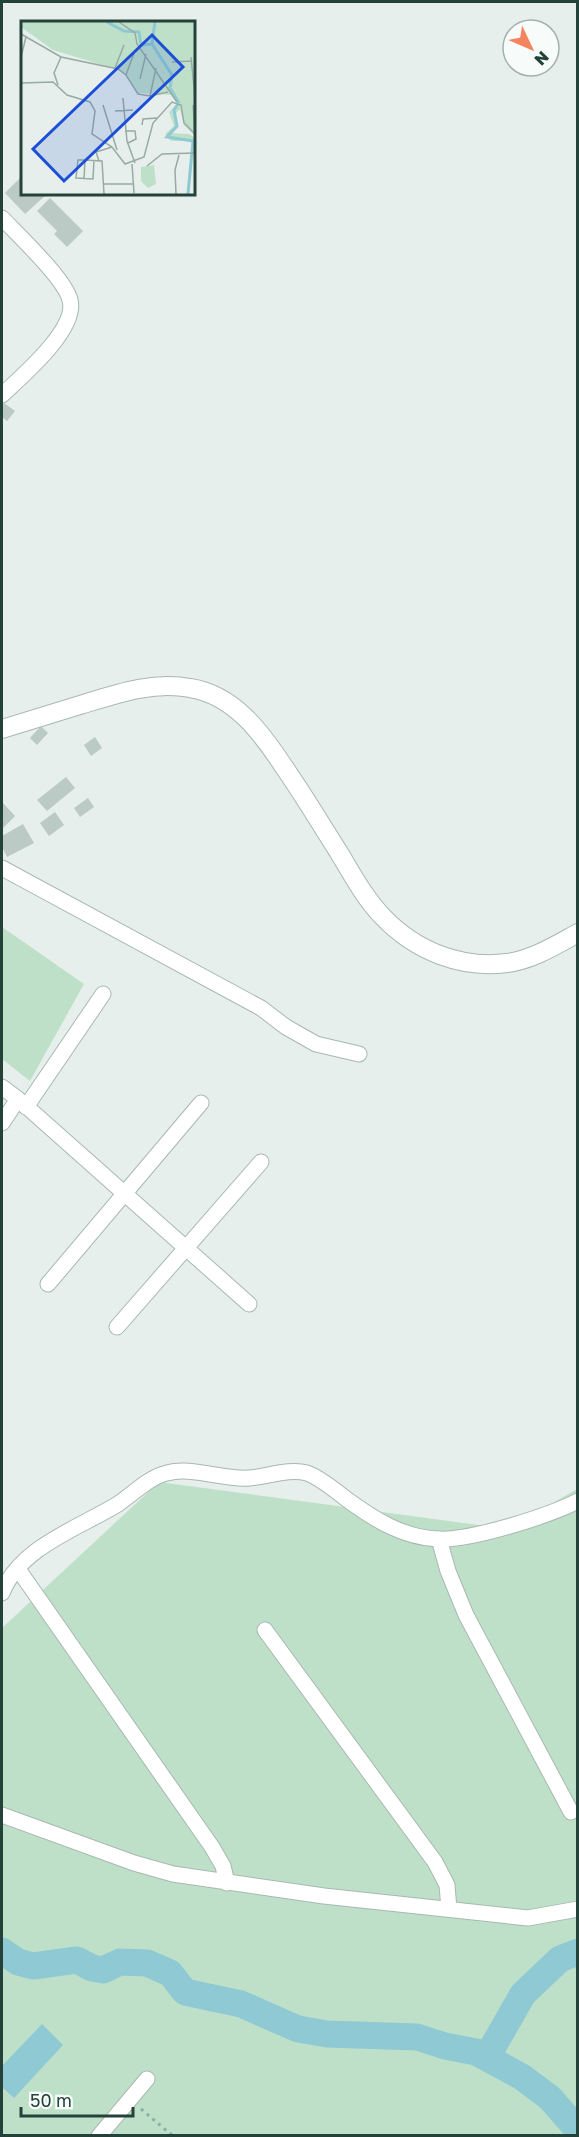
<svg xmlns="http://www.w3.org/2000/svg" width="579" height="2137" viewBox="0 0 579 2137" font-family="'Golos Text',sans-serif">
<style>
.green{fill:#bfe0c8}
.water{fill:#8ec9d4}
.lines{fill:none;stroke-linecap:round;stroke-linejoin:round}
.river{stroke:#8ec9d4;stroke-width:27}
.building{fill:#bbcac4}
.minor-casing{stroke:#a8b8b2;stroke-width:17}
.tertiary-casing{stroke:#a8b8b2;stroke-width:20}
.path{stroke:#86b3a5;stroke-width:3;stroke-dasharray:3 4.5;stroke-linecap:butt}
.minor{stroke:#fff;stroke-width:15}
.tertiary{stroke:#fff;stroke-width:18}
.inset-river{fill:none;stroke:#8ec9d4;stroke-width:3}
.inset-road{fill:none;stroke:#98aaa4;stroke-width:1.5}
.view{fill:#1d4ed8;fill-opacity:0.15;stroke:#1d4ed8;stroke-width:3}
.inset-edge{fill:none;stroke:#24423a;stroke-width:3}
</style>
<rect width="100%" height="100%" fill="#e6efeb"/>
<!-- green -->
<path class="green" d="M2,927L84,984L30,1081L2,1059Z
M159,1482L508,1529L577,1489V2135L2,2136V1628Z"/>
<!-- water -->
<path class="water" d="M42,2024L63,2045L14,2098L2,2087V2066Z"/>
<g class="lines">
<!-- river -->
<path class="river" d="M2,1951L18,1962L33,1966L77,1960L92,1968L103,1970L120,1962L147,1963L170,1973L185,1992L241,2004L298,2029L327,2034L417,2037L445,2046L476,2052L522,2077L550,2098L578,2130
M487,2057L523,1994L560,1959L578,1952"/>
</g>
<!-- building -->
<path class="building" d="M22,176V194H47L25,214L5,193Z
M50,198L83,231L67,247L54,234L57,231L37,211Z
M4,403L15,411L7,421L2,417V406Z
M41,726L48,733L37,745L30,738Z
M95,737L102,748L91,756L84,745Z
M66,777L75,788L47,811L37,800Z
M88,798L94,807L80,817L74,808Z
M2,802L15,816L2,829Z
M55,812L64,825L49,836L40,823Z
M23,824L34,843L7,857L2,847V836Z"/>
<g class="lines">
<defs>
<path id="minor" d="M2,218C18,235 65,279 70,300C78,329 22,376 2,395
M2,868L261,1008L286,1027L316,1044L359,1054
M2,1087L18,1099L249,1304
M26,1107L103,994
M2,1123L18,1099
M48,1284L201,1103
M117,1327L261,1162
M439,1539L448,1571L466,1615L571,1812
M18,1569L212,1847L223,1866L227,1883
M2,1593C20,1547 79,1528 118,1504C133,1494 149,1477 167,1473C191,1466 223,1480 249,1478C267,1477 288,1468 307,1473C321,1478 333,1489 345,1498C372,1518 403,1538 438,1539C470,1541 548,1516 578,1501
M265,1630L435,1862L447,1885L449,1909
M2,1815L134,1863L173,1874L324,1896L528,1918L578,1909
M99,2136L147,2079"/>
<path id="tertiary" d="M2,729C28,721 54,713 80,705C116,694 152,681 190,688C234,695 261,732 284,767C303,794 320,823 338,851C352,874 365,899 384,918C416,951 461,969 507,963C532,960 556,945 578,933"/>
</defs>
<!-- minor casing -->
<use href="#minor" class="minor-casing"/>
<!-- tertiary casing -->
<use href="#tertiary" class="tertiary-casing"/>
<!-- path -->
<path class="path" d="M141,2109L173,2136"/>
<!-- minor -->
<use href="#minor" class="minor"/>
<!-- tertiary -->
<use href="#tertiary" class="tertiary"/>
</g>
<!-- overview -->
<g transform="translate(21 21)">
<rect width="174" height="174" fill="#e6efeb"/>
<path d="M0,1H174V115L163,104L159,88L154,93L157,105L150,112L168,113L174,117V130L170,120H150L144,113L153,105L148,91L157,82L150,74L117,72L101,50L32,29L0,6ZM133,144L135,163L127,167L120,160V146Z" fill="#bfe0c8"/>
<path class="inset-river" d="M86,1L103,10L118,11L120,24L131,23M134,1L131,23L151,54L149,67L158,82M157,83L153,89L156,105L146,116L172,120L167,173"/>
<path class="inset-road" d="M98,1L114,12L116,23L156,81M0,13L40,36L97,48L105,54L117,73L129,75L147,71M0,36L5,16M170,36L174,76M151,41L170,40M94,47L103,24M105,54L113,32M119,58L125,33M0,62L32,61L46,74L69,81L74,90L71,113L91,126L104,143L123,136L132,102L151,81L160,84L163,102L174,113M37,64L33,52L40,36M129,75L135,47M102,77L106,120L114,142M82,84L96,129M172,84L174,112M94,90L112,89M121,104L122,98L136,97M104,110H114L115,118L107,122M73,139L72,158L55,157L57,139H64L80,140H81L83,173M78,140L75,131L91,126M111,143L113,172M126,145L141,133L174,132M63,158L64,139M82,163H113M155,173L154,149L158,134"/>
<path class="view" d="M131,14L162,46L43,160L12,128Z"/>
<rect width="174" height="174" class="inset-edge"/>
</g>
<!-- border -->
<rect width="579" height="2137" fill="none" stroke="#24423a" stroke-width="6"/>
<!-- north arrow -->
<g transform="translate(531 48) rotate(134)"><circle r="28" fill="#f7fbf9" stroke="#a3b1ad" stroke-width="1.5"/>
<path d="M0-4.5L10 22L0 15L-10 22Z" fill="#f4845f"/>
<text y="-9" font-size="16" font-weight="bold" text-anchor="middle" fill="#24423a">N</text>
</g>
<!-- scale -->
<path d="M21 2107v9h112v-9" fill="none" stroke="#24423a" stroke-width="3"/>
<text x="30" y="2107" font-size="18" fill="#24423a" stroke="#f7fbf9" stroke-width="4.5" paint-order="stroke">50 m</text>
</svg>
